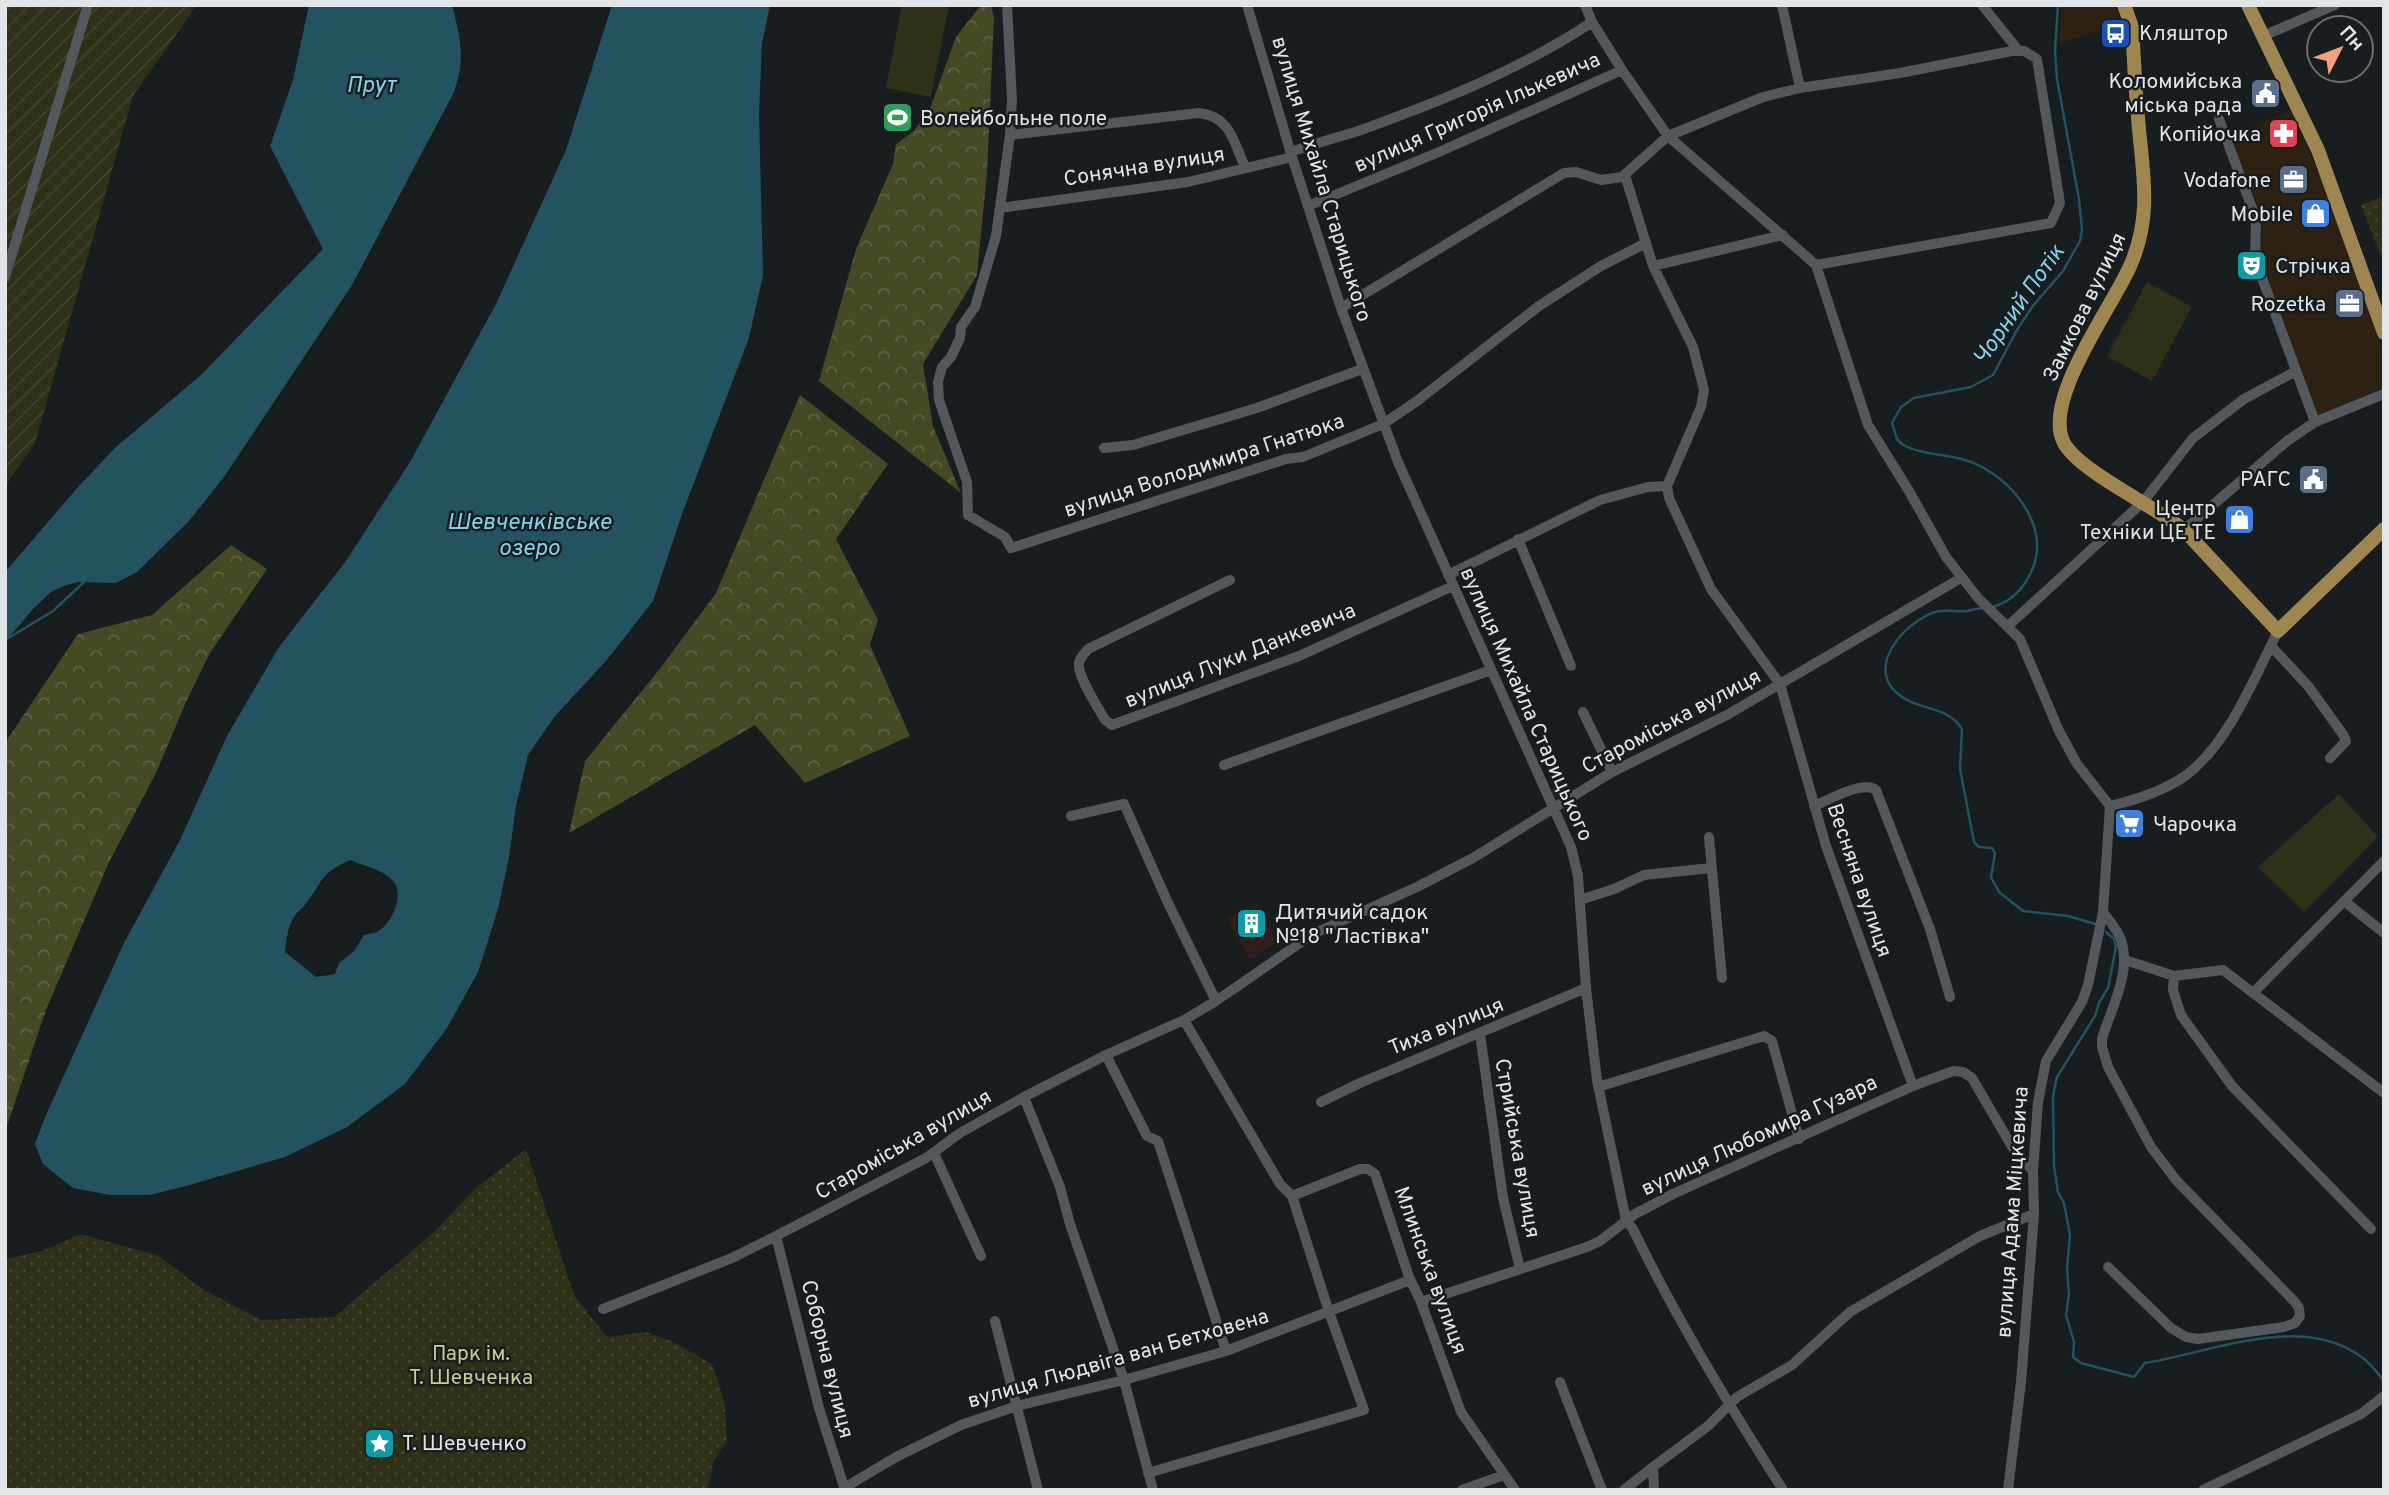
<svg xmlns="http://www.w3.org/2000/svg" width="2389" height="1495" viewBox="0 0 2389 1495" font-family="Overpass,sans-serif">
<style>
.commercial{fill:#2c2113}
.education{fill:#301e1b}
.grass{fill:url(#grass-dots)}
.forest{fill:url(#forest-crowns)}
.garden{fill:url(#garden-furrows)}
.pitch{fill:#2e3018}
.water{fill:#235361;fill-rule:evenodd}
.lines{fill:none;stroke-linecap:round;stroke-linejoin:round}
.stream{stroke:#235361;stroke-width:2.5}
.minor{stroke:#53585c;stroke-width:10}
.major{stroke:#9f854f;stroke-width:14}
.labels{text-anchor:middle;stroke-width:5;stroke-linejoin:round;paint-order:stroke}
.poi-label{font-size:21px;fill:#e2e5e8;stroke:#181d20;text-anchor:end}
.street-label{font-size:21px;fill:#e2e5e8;stroke:#181d20}
.park-label{font-size:21px;fill:#c5ce8c;stroke:#181d20}
.water-label{font-size:23px;font-style:italic;fill:#81d3ec;stroke:#181d20}
</style>
<defs>
<pattern id="grass-dots" width="8" height="8" patternUnits="userSpaceOnUse" patternTransform="scale(1.75)"><rect width="8" height="8" fill="#2e3018"/><path d="M2 2h.1M6 6h.1" fill="none" stroke="#42442e" stroke-width="1.8" stroke-linecap="round"/></pattern>
<pattern id="forest-crowns" width="20" height="18" patternUnits="userSpaceOnUse" patternTransform="scale(1.75)"><rect width="20" height="18" fill="#454924"/><path d="M2 6a3 3 0 1 1 6 0M12 15a3 3 0 1 1 6 0" fill="none" stroke="#606344"/></pattern>
<pattern id="garden-furrows" width="10" height="10" patternUnits="userSpaceOnUse" patternTransform="scale(1.75)"><rect width="10" height="10" fill="#2e3018"/><path d="M-1 1l2-2M0 10L10 0M9 11l2-2" fill="none" stroke="#42442e"/></pattern>
</defs>
<rect width="100%" height="100%" fill="#181d20"/>
<!-- commercial -->
<path class="commercial" d="M2062,5H2115L2119,24L2059,44Z
M2291,110L2325,188L2384,356V383L2380,390L2314,417L2254,255L2262,235L2261,214L2231,141L2260,123Z"/>
<!-- education -->
<path class="education" d="M1257,904L1277,942L1250,960L1226,918Z"/>
<!-- grass -->
<path class="grass" d="M2381,197L2384,206V253L2380,254L2361,205Z
M526,1149L574,1295L607,1337L645,1332L672,1341L713,1365L725,1405L727,1440L711,1466L713,1468L707,1490H5V1259L42,1251L80,1234L157,1255L204,1290L261,1320L334,1317L434,1232L476,1188Z"/>
<!-- forest -->
<path class="forest" d="M981,5H991L994,18L987,173L977,275L923,364L933,426L961,493L819,381L856,249L893,164L896,144L914,131L931,106L956,37Z
M800,395L888,464L836,539L878,620L870,645L910,736L805,783L755,725L569,833L585,761L662,666L716,593Z
M231,545L267,569L210,653L186,702L156,773L109,862L46,1010L5,1132V743L78,634L152,615Z"/>
<!-- garden -->
<path class="garden" d="M5,5H197L133,96L35,443L5,486Z"/>
<!-- pitch -->
<path class="pitch" d="M902,5L949,6L931,97L886,88Z
M886,108L912,114L909,127L883,121Z
M2147,282L2192,307L2152,381L2107,356Z
M2339,794L2378,837L2304,912L2258,867Z"/>
<!-- water -->
<path class="water" d="M309,5H452C461,40 466,60 453,94L352,285L224,477L189,521L137,572L116,583L78,582L63,586L51,592L34,608L5,642V572L79,486L116,447L201,375L323,249L270,146L293,80Z
M612,5H770L762,44L759,112L763,275L749,338L682,514L653,601L606,661L555,716L528,755L516,806L509,857L498,909L478,972L447,1028L405,1084L347,1127L285,1157L186,1186L150,1195H110L73,1188L43,1164L35,1144L46,1115L124,943L180,840L227,736L279,647L346,561L410,462L496,304L566,150ZM350,860C364,866 383,869 394,882C404,895 392,922 380,930C376,933 369,934 364,935L354,951L339,963L335,974L316,977L285,952C286,939 288,925 296,914C299,910 304,907 307,902C325,878 320,874 350,860Z"/>
<g class="lines">
<!-- stream -->
<path class="stream" d="M1993,607C2016,600 2028,584 2035,562C2047,518 2005,472 1965,460C1945,454 1922,455 1903,445L1897,439L1892,423L1901,407L1914,398L1971,387L1993,375L2017,330L2032,307L2063,271L2080,241L2082,230L2079,199L2057,79L2055,50L2058,5
M1983,608C1978,608 1973,610 1967,611C1957,612 1946,609 1935,612C1903,623 1862,670 1902,697C1922,711 1948,706 1962,729L1960,769L1974,842L1979,847L1992,848L1995,853L1991,877L1999,892L2023,911L2068,916L2095,924
M5,640L53,611L84,582
M2106,932L2114,939L2116,947L2108,988L2099,1003L2095,1016L2057,1077L2053,1096L2054,1166L2058,1192L2064,1203L2070,1235L2067,1268L2069,1295L2066,1315L2074,1342L2073,1357L2081,1363L2134,1377L2145,1363C2209,1353 2296,1314 2357,1354C2368,1360 2376,1371 2384,1381"/>
<!-- minor -->
<path class="minor" d="M1007,5L1012,99L1010,135L996,236L975,307L961,327L960,338L951,357L942,367L938,382L939,400L967,482L968,515L1005,537L1011,548L1286,459L1303,457L1383,424L1417,401L1539,306L1601,266L1646,243
M1247,5L1292,157L1341,308L1398,462L1571,847L1578,876L1586,988L1597,1080L1626,1220L1633,1229C1677,1320 1729,1405 1783,1490
M1585,5L1592,22L1622,70L1668,136L1816,265L1868,425L1909,491L1946,557L1978,598L2020,639L2059,731L2077,764L2110,806
M1782,5L1800,88
M1982,5L2018,50
M2263,36L2335,5
M2219,119L2256,219L2255,259L2315,422
M1010,135L1199,113C1231,117 1233,141 1245,167
M1291,152C1313,144 1336,138 1358,131C1439,102 1520,70 1592,22
M1625,175L1653,266L1693,347L1704,390L1701,407L1667,486L1669,498L1711,589L1780,684L1826,846L1913,1086
M1308,206L1439,152L1622,70
M1000,208L1188,182L1292,157
M1653,266L1783,235
M5,277L88,5
M1341,308L1564,173L1576,172L1601,180L1622,177L1668,136L1763,97L1800,88L1900,73L2012,51H2024L2037,59L2060,203L2051,223L1816,265
M1104,448L1133,445L1257,408L1362,369
M2184,530L2287,441L2315,422L2384,394
M1518,539L1571,666
M1448,575L1600,500L1648,487L1667,486
M1230,580L1088,649C1085,653 1080,657 1079,663C1077,676 1098,707 1105,720L1112,725L1299,656L1453,586
M2008,626L2143,502L2193,438L2244,399L2296,371
M2271,646L2309,687L2344,736L2346,741L2330,758
M1583,712L1612,772
M1224,765L1491,670
M1814,806C1829,800 1863,780 1876,790L1930,929L1950,997
M2110,806C2136,800 2163,791 2185,776C2227,746 2255,677 2278,631
M1071,816L1124,804L1168,903L1216,1001
M1709,837L1722,978
M1580,900L1614,889L1644,875L1711,868
M2344,901L2384,933
M2103,912C2109,921 2118,930 2121,940C2132,973 2111,1008 2102,1039V1047L2108,1067L2151,1147L2176,1180L2294,1301L2299,1308L2300,1316L2295,1323L2284,1327L2198,1339L2186,1337L2171,1328L2108,1267
M2125,960L2174,976L2173,990L2181,1015L2232,1086L2371,1229
M2174,976L2223,970L2384,1093
M2254,992L2384,861
M1184,1020L1280,1184L1292,1196L1360,1169H1368L1375,1174L1409,1277L1421,1302L1461,1412L1515,1490
M1480,1034L1503,1198L1520,1269
M1106,1055L1147,1136L1158,1141L1226,1351
M1598,1087L1764,1036L1772,1041L1799,1139
M1024,1097L1060,1187L1070,1224L1124,1380L1153,1490
M1321,1102L1360,1083L1586,988
M934,1153L981,1256
M776,1236L819,1408L845,1490
M1421,1302L1587,1247L1600,1241L1635,1214L1673,1194L1913,1086L1953,1071L1963,1072L1972,1078L2014,1150L2033,1171
M603,1309L732,1258L776,1236L926,1158L960,1133L1024,1097L1106,1055L1184,1020L1216,1001L1313,934L1417,887L1473,858L1612,772L1727,715L1961,578
M995,1321L1038,1490
M1560,1382L1602,1490
M1653,1467L1708,1426L1737,1397L1792,1365L1850,1312L1980,1236L2034,1214
M1148,1473L1364,1410L1329,1312L1292,1196
M844,1488L896,1457L961,1425L1017,1406L1124,1380L1226,1351L1410,1280
M1462,1490L1504,1475
M1624,1490L1653,1467L1654,1490
M2008,1490L2021,1382L2034,1214L2033,1171L2038,1102L2046,1061L2082,1002L2088,985L2103,912L2110,806
M2203,1490L2361,1414L2384,1396"/>
<!-- major -->
<path class="major" d="M2124,5L2132,27C2134,57 2135,87 2138,117C2142,171 2153,212 2131,264C2114,305 2041,400 2064,443C2080,472 2155,506 2184,530L2278,631L2384,529
M2248,5L2318,150L2384,333"/>
</g>
<!-- icons -->
<defs>
<symbol id="bus-square" viewBox="-11 -11 22 22"><rect x="-9" y="-9" width="18" height="18" rx="4" fill="#1a4fb4" stroke="#181d20"/><path d="M-5-6H5V4H4V6H2V4H-2V6H-4V4H-5ZM-3.5-4V0h7V-4ZM-3.5 1.2v1.5H-2V1.2ZM2 1.2v1.5H3.5V1.2Z" fill="#fff"/></symbol>
<symbol id="civic-square" viewBox="-11 -11 22 22"><rect x="-9" y="-9" width="18" height="18" rx="4" fill="#5c6f8a" stroke="#181d20"/><path d="M-.6-6.5H3V-4.5H.6V-3L4-1V1h2V6H-6V1h2V-1L-.6-3ZM-1.2 2.5V6h2.4V2.5Z" fill="#fff"/></symbol>
<symbol id="stadium-square" viewBox="-11 -11 22 22"><rect x="-9" y="-9" width="18" height="18" rx="4" fill="#2e9e5b" stroke="#181d20"/><path d="M0-5a6.5 5 0 1 0 0 10a6.5 5 0 1 0 0-10ZM-3.5-1.8h7v3.6h-7Z" fill="#fff"/></symbol>
<symbol id="pharmacy-square" viewBox="-11 -11 22 22"><rect x="-9" y="-9" width="18" height="18" rx="4" fill="#e0444e" stroke="#181d20"/><path d="M-2-6h4v4h4v4h-4v4h-4v-4h-4v-4h4Z" fill="#fff"/></symbol>
<symbol id="office-square" viewBox="-11 -11 22 22"><rect x="-9" y="-9" width="18" height="18" rx="4" fill="#5c6f8a" stroke="#181d20"/><path d="M-6-3h4V-5.5h4V-3h4V5H-6ZM-1-4.5V-3h2v-1.5ZM-6 0V1H6V0Z" fill="#fff"/></symbol>
<symbol id="shop-square" viewBox="-11 -11 22 22"><rect x="-9" y="-9" width="18" height="18" rx="4" fill="#3f7fe0" stroke="#181d20"/><path d="M-5-2.5h2.3a2.7 3.5 0 0 1 5.4 0H5L5.5 6h-11ZM-1.5-2.5h3a1.5 2.3 0 0 0-3 0Z" fill="#fff"/></symbol>
<symbol id="theatre-square" viewBox="-11 -11 22 22"><rect x="-9" y="-9" width="18" height="18" rx="4" fill="#0f9aa8" stroke="#181d20"/><path d="M-5-5.5Q0-4 5-5.5V0Q5 5 0 6Q-5 5-5 0ZM-3.3-2.5H-1v1.5H-3.3ZM1-2.5H3.3v1.5H1ZM-2.8 1Q0 5.5 2.8 1Z" fill="#fff"/></symbol>
<symbol id="supermarket-square" viewBox="-11 -11 22 22"><rect x="-9" y="-9" width="18" height="18" rx="4" fill="#3f7fe0" stroke="#181d20"/><path d="M-6-5.5h2.5l.6 2H6L4.5 2H-2.5L-4.4-4H-6ZM-1.5 3.2a1.3 1.3 0 1 0 .1 0ZM3 3.2a1.3 1.3 0 1 0 .1 0Z" fill="#fff"/></symbol>
<symbol id="building-square" viewBox="-11 -11 22 22"><rect x="-9" y="-9" width="18" height="18" rx="4" fill="#0f9aa8" stroke="#181d20"/><path d="M-4-6H4V6H1V3H-1V6H-4ZM-2.5-4.3h1.7v1.8h-1.7ZM.8-4.3h1.7v1.8H.8ZM-2.5-1h1.7V.8h-1.7ZM.8-1h1.7V.8H.8Z" fill="#fff"/></symbol>
<symbol id="sight-square" viewBox="-11 -11 22 22"><rect x="-9" y="-9" width="18" height="18" rx="4" fill="#0f9aa8" stroke="#181d20"/><path d="M0-6L1.8-2.2L6-1.7L2.9 1.2L3.7 5.4L0 3.3L-3.7 5.4L-2.9 1.2L-6-1.7L-1.8-2.2Z" fill="#fff"/></symbol>
</defs>
<g fill-rule="evenodd">
<use href="#bus-square" x="2098" y="16" width="35" height="35"/>
<use href="#civic-square" x="2248" y="76" width="35" height="35"/>
<use href="#stadium-square" x="880" y="100" width="35" height="35"/>
<use href="#pharmacy-square" x="2266" y="116" width="35" height="35"/>
<use href="#office-square" x="2276" y="162" width="35" height="35"/>
<use href="#shop-square" x="2298" y="196" width="35" height="35"/>
<use href="#theatre-square" x="2234" y="248" width="35" height="35"/>
<use href="#office-square" x="2332" y="286" width="35" height="35"/>
<use href="#civic-square" x="2296" y="462" width="35" height="35"/>
<use href="#shop-square" x="2222" y="502" width="35" height="35"/>
<use href="#supermarket-square" x="2112" y="806" width="35" height="35"/>
<use href="#building-square" x="1234" y="906" width="35" height="35"/>
<use href="#sight-square" x="362" y="1426" width="35" height="35"/>
</g>
<g class="labels">
<!-- poi labels -->
<g class="poi-label">
<text x="2139" y="40" text-anchor="start">Кляштор</text>
<text x="2242" y="88">Коломийська<tspan x="2242" dy="24">міська рада</tspan></text>
<text x="920" y="125" text-anchor="start">Волейбольне поле</text>
<text x="2261" y="141">Копійочка</text>
<text x="2271" y="187">Vodafone</text>
<text x="2293" y="221">Mobile</text>
<text x="2275" y="273" text-anchor="start">Стрічка</text>
<text x="2326" y="311">Rozetka</text>
<text x="2291" y="486">РАГС</text>
<text x="2216" y="515">Центр<tspan x="2216" dy="24">Техніки ЦЕ ТЕ</tspan></text>
<text x="2153" y="831" text-anchor="start">Чарочка</text>
<text x="1275" y="919" text-anchor="start">Дитячий садок<tspan x="1275" dy="24">№18 "Ластівка"</tspan></text>
<text x="402" y="1450" text-anchor="start">Т. Шевченко</text>
</g>
<!-- street labels -->
<g class="street-label">
<text transform="translate(1477 112) rotate(-24)" y="7">вулиця Григорія Ількевича</text>
<text transform="translate(1144 166) rotate(-9)" y="7">Сонячна вулиця</text>
<text transform="translate(1322 179) rotate(73)" y="7">вулиця Михайла Старицького</text>
<text transform="translate(2084 307) rotate(-64)" y="7">Замкова вулиця</text>
<text transform="translate(1204 465) rotate(-18)" y="7">вулиця Володимира Гнатюка</text>
<text transform="translate(1240 655) rotate(-22)" y="7">вулиця Луки Данкевича</text>
<text transform="translate(1527 704) rotate(66)" y="7">вулиця Михайла Старицького</text>
<text transform="translate(1671 721) rotate(-28)" y="7">Староміська вулиця</text>
<text transform="translate(1860 880) rotate(71)" y="7">Весняна вулиця</text>
<text transform="translate(1446 1026) rotate(-22)" y="7">Тиха вулиця</text>
<text transform="translate(1759 1135) rotate(-25)" y="7">вулиця Любомира Гузара</text>
<text transform="translate(903 1144) rotate(-30)" y="7">Староміська вулиця</text>
<text transform="translate(1518 1148) rotate(80)" y="7">Стрийська вулиця</text>
<text transform="translate(2012 1212) rotate(-86)" y="7">вулиця Адама Міцкевича</text>
<text transform="translate(1431 1270) rotate(70)" y="7">Млинська вулиця</text>
<text transform="translate(1118 1358) rotate(-16)" y="7">вулиця Людвіга ван Бетховена</text>
<text transform="translate(828 1359) rotate(76)" y="7">Соборна вулиця</text>
</g>
<!-- park labels -->
<g class="park-label">
<text x="471" y="1360">Парк ім.<tspan x="471" dy="24">Т. Шевченка</tspan></text>
</g>
<!-- water labels -->
<g class="water-label">
<text x="371" y="92">Прут</text>
<text transform="translate(2018 304) rotate(-55)" y="8">Чорний Потік</text>
<text x="529" y="529">Шевченківське<tspan x="529" dy="26">озеро</tspan></text>
</g>
</g>
<!-- border -->
<rect width="2389" height="1495" fill="none" stroke="#e2e5e8" stroke-width="14"/>
<!-- north arrow -->
<g transform="translate(2340 49) rotate(48)"><circle r="33" fill="#181d20" stroke="#696d70" stroke-width="2"/>
<path d="M0-5L12 26L0 18L-12 26Z" fill="#f2a080"/>
<text y="-10" font-size="19" font-weight="bold" text-anchor="middle" fill="#e2e5e8">Пн</text>
</g>
</svg>
